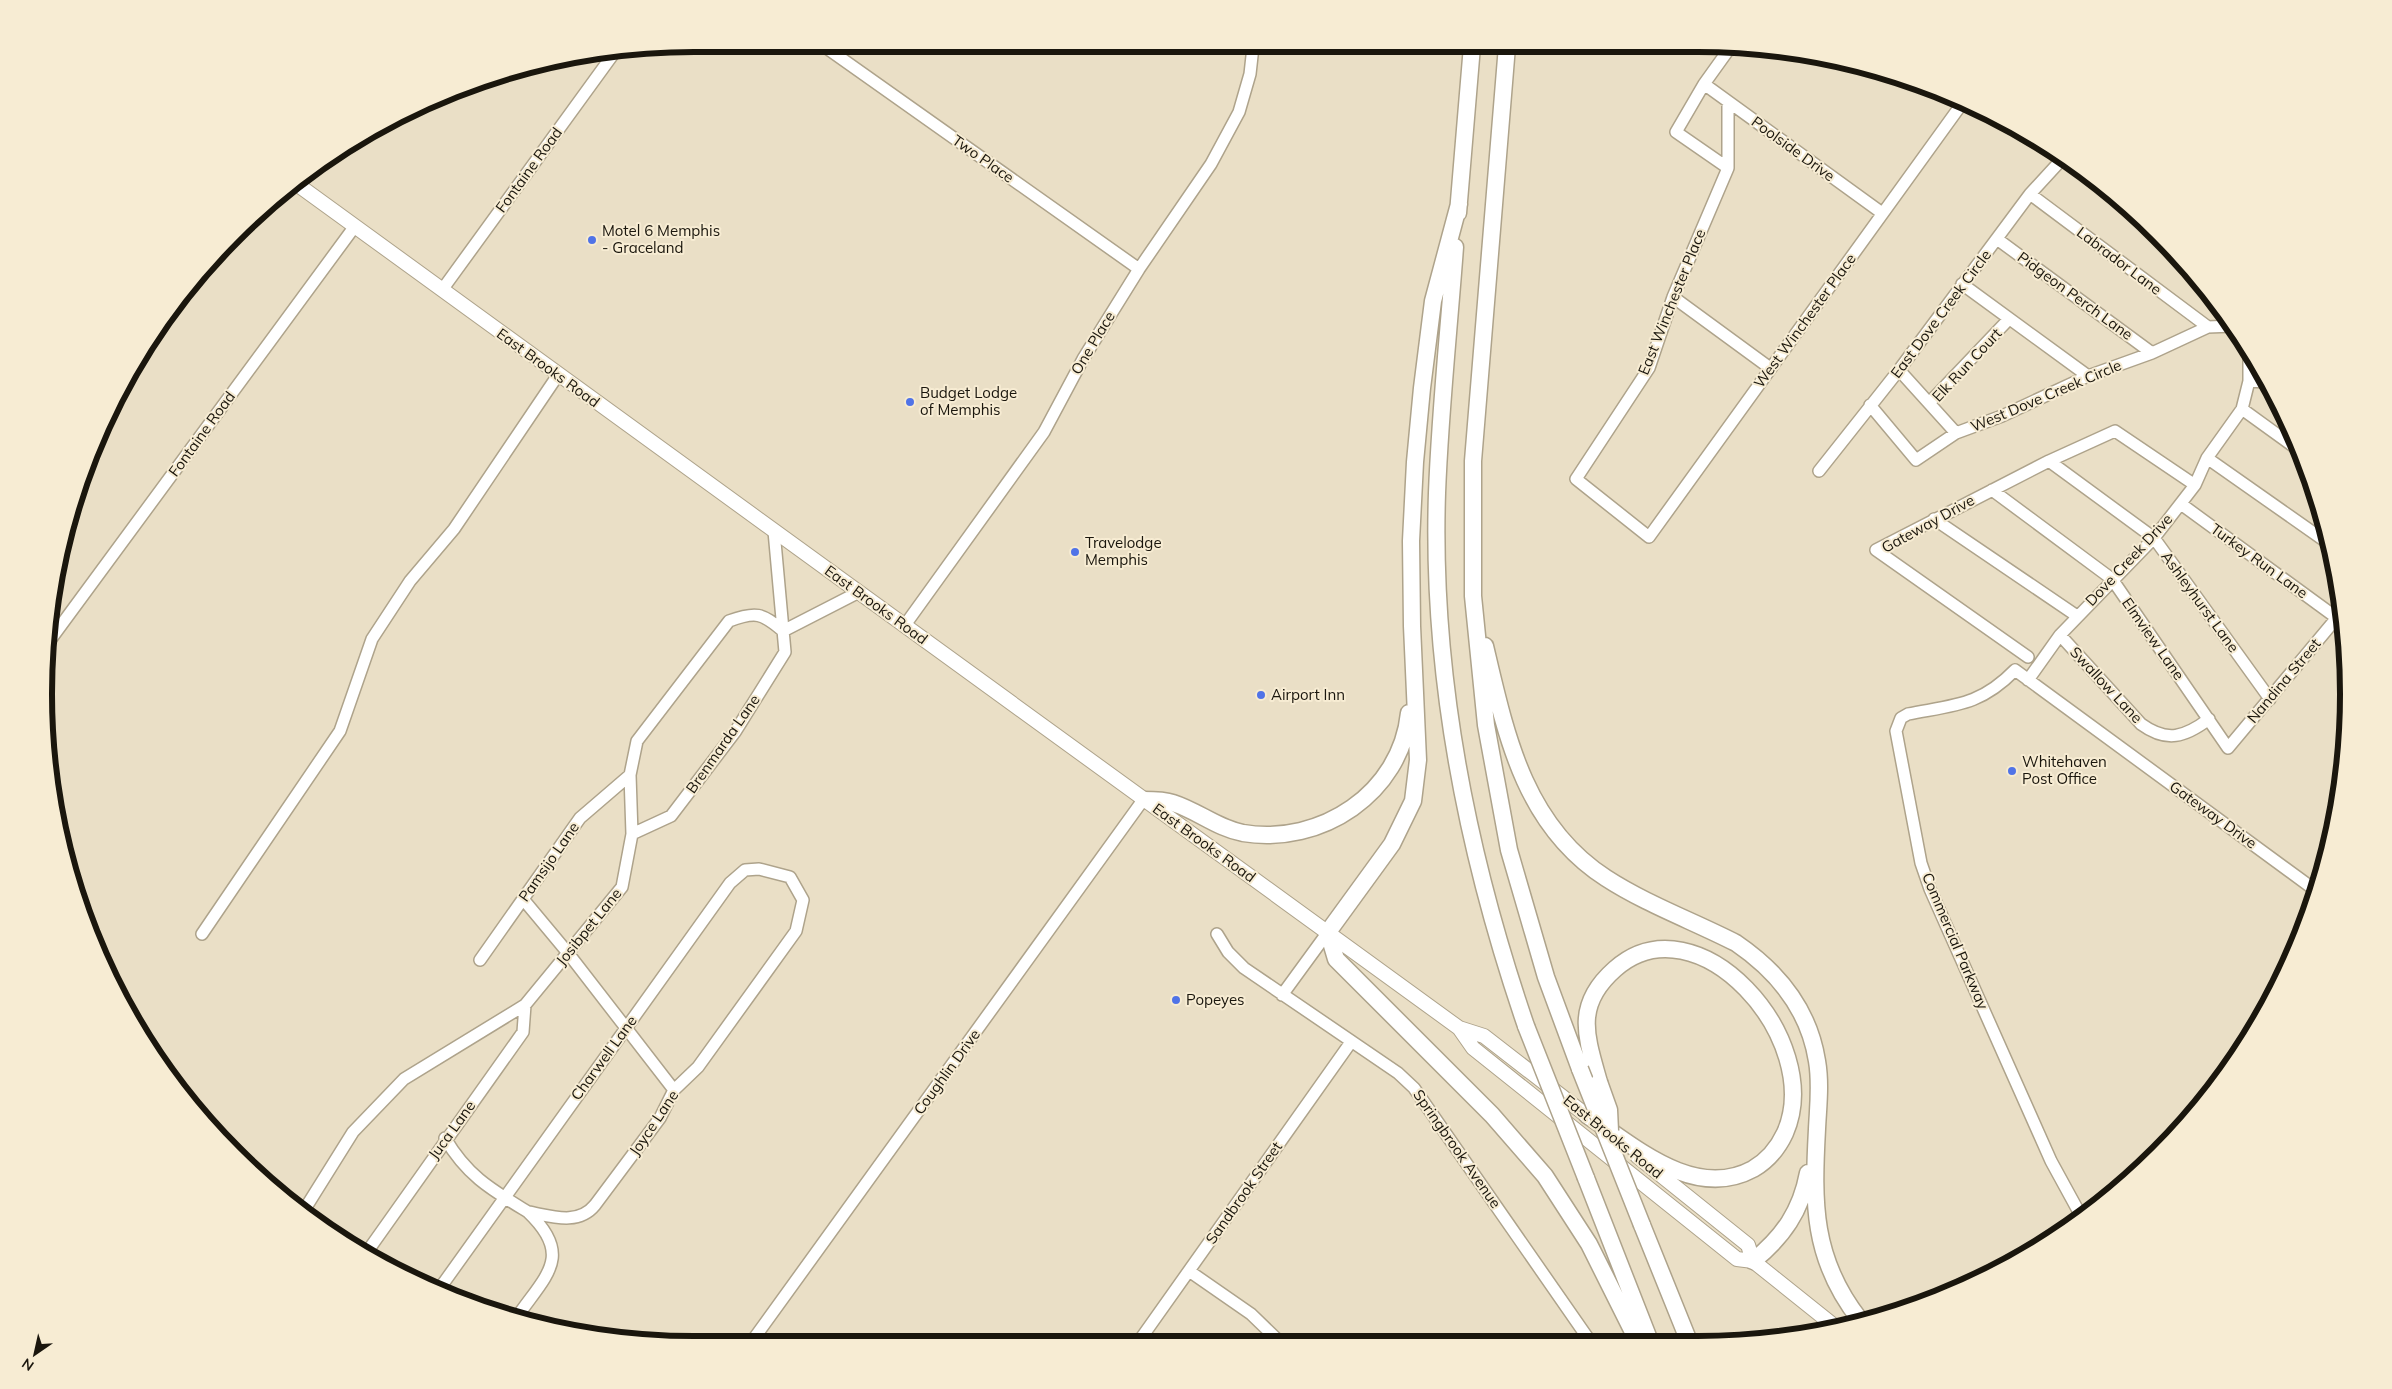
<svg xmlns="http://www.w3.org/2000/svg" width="2392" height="1389" viewBox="0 0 2392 1389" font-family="Mulish,sans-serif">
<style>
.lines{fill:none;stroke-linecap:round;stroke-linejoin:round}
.minor-casing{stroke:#aea38b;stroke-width:14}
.major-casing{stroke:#aea38b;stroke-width:16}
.highway-casing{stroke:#aea38b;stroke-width:19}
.minor{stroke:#fff;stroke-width:11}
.major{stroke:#fff;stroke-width:14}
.highway{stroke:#fff;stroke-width:16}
.highway-bridge-casing{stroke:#aea38b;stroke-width:19;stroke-linecap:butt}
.highway-bridge{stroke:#fff;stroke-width:16}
.poi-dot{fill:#5073e7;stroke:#f7ecd3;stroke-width:2}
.labels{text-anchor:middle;stroke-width:4;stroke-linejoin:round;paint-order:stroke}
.street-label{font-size:15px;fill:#1a160d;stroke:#f7ecd3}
.poi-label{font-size:15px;fill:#1a160d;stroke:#f7ecd3;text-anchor:start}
.rim{fill:none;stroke:#1a160d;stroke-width:6}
</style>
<rect width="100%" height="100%" fill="#eadfc6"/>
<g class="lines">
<defs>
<path id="minor" d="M828,49L1139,269
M1704,84L1882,213
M1728,102V168L1673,297L1649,368L1576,479L1649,537L1961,105
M1728,168L1676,132L1704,84L1732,45
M2030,194L2208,327
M1997,239L2152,353
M1962,284L2088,376
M442,290L617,49
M1673,297L1770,368
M1899,370L1956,433
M2249,381L2265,382
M1929,403L2009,319
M1870,405L1916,460L1956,433L2002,416L2088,376L2152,353L2208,327L2233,326
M2242,409L2300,451
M2207,458L2328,543
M2049,461L2154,538L2270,699
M1819,471L1899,370L2030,194L2064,157
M1992,490L2112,579L2228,748L2340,614
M2181,504L2337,618
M1934,519L2077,616
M905,625L1044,432L1083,359L1139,269L1211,164L1239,112L1250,74L1253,47
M783,631L859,592
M2060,635L2141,724C2167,743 2185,737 2209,719
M48,643L355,226
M2028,657L1876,550L2049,461L2115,431L2195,485
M2028,680L2060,635L2154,538L2195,485L2207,458L2242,409L2249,381V352
M632,834L671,816L735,732L785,652L774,531
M523,899L568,953L674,1090
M202,934L340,731L372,639L410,581L454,529L558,375
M1217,934L1228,952L1244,968L1398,1073L1414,1088L1592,1344
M480,960L580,818L630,775
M1282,995L1328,932
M445,1138C467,1176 492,1190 528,1212
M303,1212L353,1132L404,1079L525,1005L622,887L632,834L630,775L637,741L729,621C756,611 762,613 783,631
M2080,1214L2051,1161L1930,889L1921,863L1896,731L1901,718L1908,714C1954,705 1980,706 2015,670L2315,890
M367,1252L523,1032L525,1005
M1189,1271L1251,1314L1282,1344
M440,1288L730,883L745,870L759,869L790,877L803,900L796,931L698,1067L674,1090L660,1118L595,1205C578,1226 551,1216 528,1212C574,1256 546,1275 517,1317
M750,1344L1143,800
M1137,1344L1351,1042"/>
<path id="major" d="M294,182L1459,1028L1484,1036L1595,1122
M1459,1028L1473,1048L1737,1259L1753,1261L1833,1325
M1637,1156L1748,1245L1753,1261"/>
<path id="highway" d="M1507,46L1473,461V596L1486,725L1509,850L1546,977L1580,1069
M1459,204L1433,301L1422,388L1415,462L1411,541L1412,626L1418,760L1413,801L1392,844L1328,932L1336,959L1492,1115L1545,1176L1589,1244L1639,1344
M1458,213L1472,46
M1455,247C1449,329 1440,411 1437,493C1431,676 1467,854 1526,1026
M1485,646C1506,735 1524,825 1606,878C1646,904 1693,921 1736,943C1777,971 1809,1010 1817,1061C1821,1084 1818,1107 1817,1129C1813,1203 1812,1259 1860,1320
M1143,800C1153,800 1164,800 1173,803C1198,811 1217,828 1243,833C1321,846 1401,793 1409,713
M1587,1115C1634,1146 1694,1201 1753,1169C1767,1161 1778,1148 1785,1133C1826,1040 1697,896 1615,969C1574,1005 1586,1036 1599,1082
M1586,1178L1651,1344
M1642,1225L1690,1344
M1753,1261C1783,1237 1801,1211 1808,1173"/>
</defs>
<!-- minor casing -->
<use href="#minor" class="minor-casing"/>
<!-- major casing -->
<use href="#major" class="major-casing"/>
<!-- highway casing -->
<use href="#highway" class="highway-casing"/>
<!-- minor -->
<use href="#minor" class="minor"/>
<!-- major -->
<use href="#major" class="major"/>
<!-- highway -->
<use href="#highway" class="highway"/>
<defs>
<path id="highway-bridge" d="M1526,1026L1586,1178
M1580,1069L1642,1225
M1599,1082L1609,1110L1610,1131"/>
</defs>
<!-- highway-bridge casing -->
<use href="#highway-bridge" class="highway-bridge-casing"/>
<!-- highway-bridge -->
<use href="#highway-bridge" class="highway-bridge"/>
</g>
<!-- markers -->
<g class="poi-dot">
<circle cx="592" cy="240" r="5"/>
<circle cx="910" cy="402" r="5"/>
<circle cx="1075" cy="552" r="5"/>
<circle cx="1261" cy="695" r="5"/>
<circle cx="2012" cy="771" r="5"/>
<circle cx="1176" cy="1000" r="5"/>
</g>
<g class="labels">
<!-- street labels -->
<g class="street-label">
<text transform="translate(1793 149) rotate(36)" y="5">Poolside Drive</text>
<text transform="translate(983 159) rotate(35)" y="5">Two Place</text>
<text transform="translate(529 170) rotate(-54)" y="5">Fontaine Road</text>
<text transform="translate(2119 261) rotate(37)" y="5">Labrador Lane</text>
<text transform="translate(2075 296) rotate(36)" y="5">Pidgeon Perch Lane</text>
<text transform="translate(1672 302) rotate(-68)" y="5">East Winchester Place</text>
<text transform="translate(1941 314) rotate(-53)" y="5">East Dove Creek Circle</text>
<text transform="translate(1805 321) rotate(-54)" y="5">West Winchester Place</text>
<text transform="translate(1093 343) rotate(-59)" y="5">One Place</text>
<text transform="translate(1967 365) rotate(-47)" y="5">Elk Run Court</text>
<text transform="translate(548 368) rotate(36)" y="5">East Brooks Road</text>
<text transform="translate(2046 396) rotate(-23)" y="5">West Dove Creek Circle</text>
<text transform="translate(202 434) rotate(-54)" y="5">Fontaine Road</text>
<text transform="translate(1928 524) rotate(-29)" y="5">Gateway Drive</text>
<text transform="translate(2129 560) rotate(-47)" y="5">Dove Creek Drive</text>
<text transform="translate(2259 561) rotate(36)" y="5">Turkey Run Lane</text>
<text transform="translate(2200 602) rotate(54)" y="5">Ashleyhurst Lane</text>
<text transform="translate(876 605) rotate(36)" y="5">East Brooks Road</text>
<text transform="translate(2153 639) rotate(55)" y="5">Elmview Lane</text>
<text transform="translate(2284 681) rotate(-50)" y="5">Nandina Street</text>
<text transform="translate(2106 685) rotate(47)" y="5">Swallow Lane</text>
<text transform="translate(723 744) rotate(-55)" y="5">Brenmarda Lane</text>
<text transform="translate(2213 815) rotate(36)" y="5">Gateway Drive</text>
<text transform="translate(1204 843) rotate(36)" y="5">East Brooks Road</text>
<text transform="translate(549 862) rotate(-55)" y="5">Pamsijo Lane</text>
<text transform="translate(589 927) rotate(-51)" y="5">Josibpet Lane</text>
<text transform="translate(1955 941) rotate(67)" y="5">Commercial Parkway</text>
<text transform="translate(604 1058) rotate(-54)" y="5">Charwell Lane</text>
<text transform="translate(947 1072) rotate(-54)" y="5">Coughlin Drive</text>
<text transform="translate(654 1123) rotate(-56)" y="5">Joyce Lane</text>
<text transform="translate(452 1130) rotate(-54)" y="5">Juca Lane</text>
<text transform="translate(1613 1137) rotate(39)" y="5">East Brooks Road</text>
<text transform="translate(1457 1149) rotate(55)" y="5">Springbrook Avenue</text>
<text transform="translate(1244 1193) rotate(-55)" y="5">Sandbrook Street</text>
</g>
<!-- poi labels -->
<g class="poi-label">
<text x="602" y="236">Motel 6 Memphis<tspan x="602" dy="17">- Graceland</tspan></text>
<text x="920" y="398">Budget Lodge<tspan x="920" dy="17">of Memphis</tspan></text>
<text x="1085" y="548">Travelodge<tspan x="1085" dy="17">Memphis</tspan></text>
<text x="1271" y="700">Airport Inn</text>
<text x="2022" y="767">Whitehaven<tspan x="2022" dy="17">Post Office</tspan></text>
<text x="1186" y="1005">Popeyes</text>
</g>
</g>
<!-- crop -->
<path d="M0 0H2392V1389H0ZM694 52H1698A642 642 0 0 1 2340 694V694A642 642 0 0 1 1698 1336H694A642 642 0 0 1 52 694V694A642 642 0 0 1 694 52Z" fill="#f7ecd3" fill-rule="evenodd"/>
<path class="rim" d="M694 52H1698A642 642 0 0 1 2340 694V694A642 642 0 0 1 1698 1336H694A642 642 0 0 1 52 694V694A642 642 0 0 1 694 52Z"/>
<!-- north arrow -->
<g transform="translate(35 1354) rotate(214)" stroke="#f7ecd3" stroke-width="4" paint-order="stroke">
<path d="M0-4L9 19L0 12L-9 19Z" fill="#1a160d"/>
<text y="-8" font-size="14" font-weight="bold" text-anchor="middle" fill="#1a160d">N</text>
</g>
</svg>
